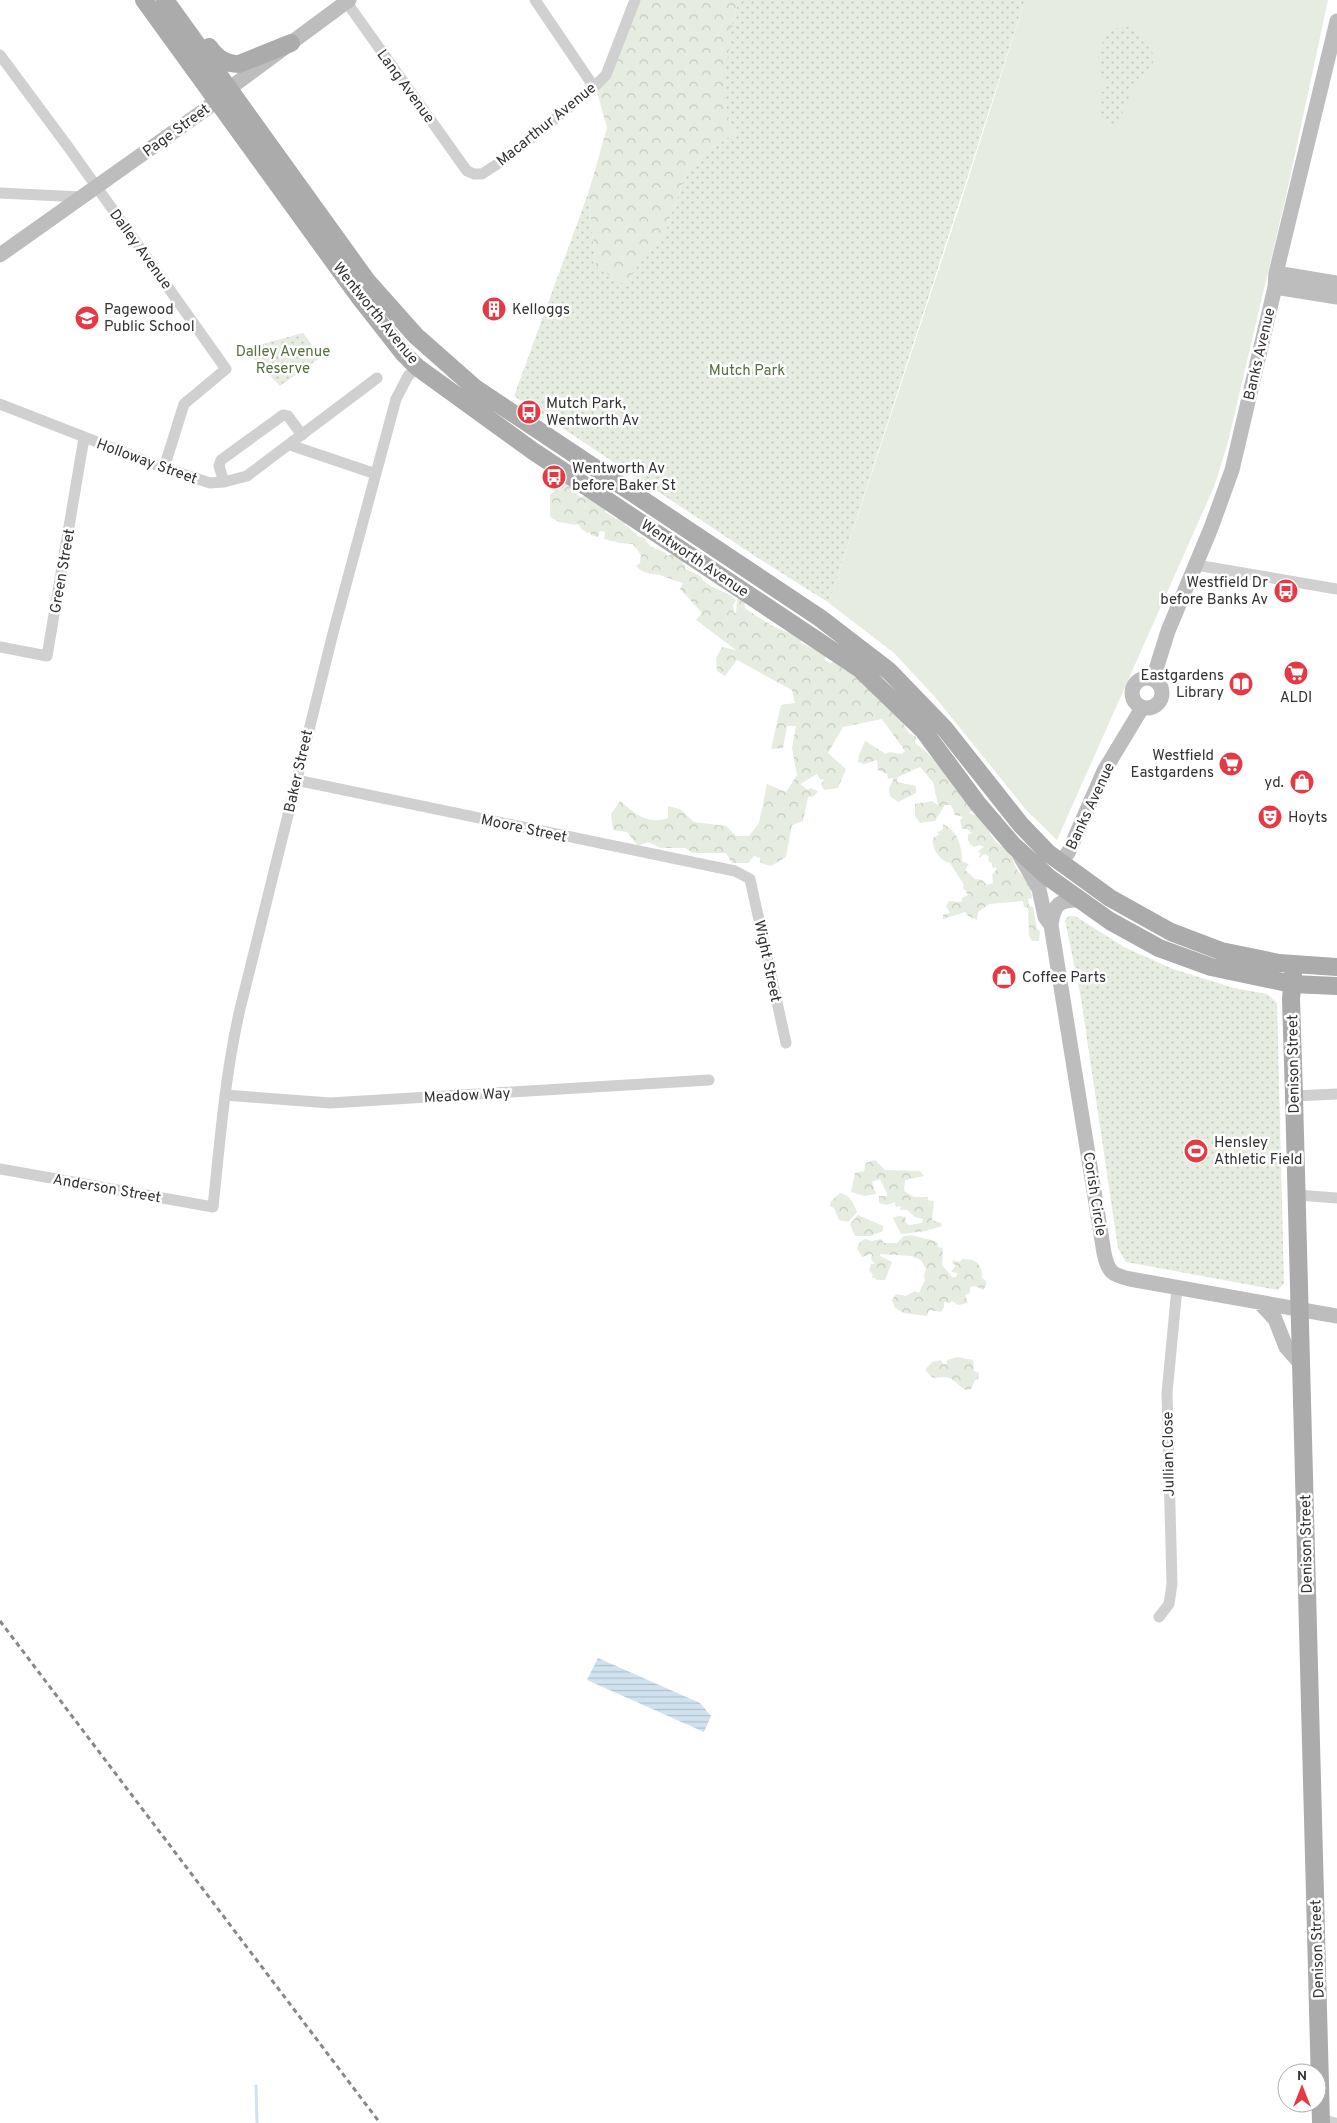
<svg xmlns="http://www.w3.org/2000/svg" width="1337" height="2123" viewBox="0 0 1337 2123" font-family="Overpass,sans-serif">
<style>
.grass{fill:#e6ecdf}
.forest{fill:url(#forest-crowns)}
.park{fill:url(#park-dots)}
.water{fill:url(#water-rules)}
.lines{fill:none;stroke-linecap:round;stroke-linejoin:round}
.stream{stroke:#cfe2ee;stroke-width:3}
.street{stroke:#d0d0d0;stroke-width:11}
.secondary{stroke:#bdbdbd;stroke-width:15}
.primary{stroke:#ababab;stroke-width:18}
.rail{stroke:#888;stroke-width:3;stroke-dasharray:5 4;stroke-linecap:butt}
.labels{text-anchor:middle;stroke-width:5;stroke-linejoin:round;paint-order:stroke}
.street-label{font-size:15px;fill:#333;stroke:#fff}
.poi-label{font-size:15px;fill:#333;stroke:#fff;text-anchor:start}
.park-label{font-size:15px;fill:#56703f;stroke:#fff}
</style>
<defs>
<pattern id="forest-crowns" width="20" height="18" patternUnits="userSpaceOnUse" patternTransform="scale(1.25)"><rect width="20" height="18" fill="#e6ecdf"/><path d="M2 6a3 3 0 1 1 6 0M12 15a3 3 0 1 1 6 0" fill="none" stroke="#c6cbc0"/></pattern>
<pattern id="park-dots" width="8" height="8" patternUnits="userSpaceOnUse" patternTransform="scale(1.25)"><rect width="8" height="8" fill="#e6ecdf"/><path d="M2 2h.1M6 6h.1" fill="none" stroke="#c6cbc0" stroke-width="1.8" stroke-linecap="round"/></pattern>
<pattern id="water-rules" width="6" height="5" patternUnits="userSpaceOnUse" patternTransform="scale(1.25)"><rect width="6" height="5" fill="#cfe2ee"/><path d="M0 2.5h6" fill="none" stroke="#b2c2cd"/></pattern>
</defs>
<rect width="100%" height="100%" fill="#fff"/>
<!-- grass -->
<path class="grass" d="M1025,0H1328L1288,187L1228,442L1214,487L1057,840L1027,811L935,697L894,653L829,603L961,202Z"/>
<!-- forest -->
<path class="forest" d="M635,0H739L733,22L728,116L735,133L705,152L687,171L666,230L624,285L596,267L588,194L607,128L596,88Z
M564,481L575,489L576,494L581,497L584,496L606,509L605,512L616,519L618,518L625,521V525L637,534V536L644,538L650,546L666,553L667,556L674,554L684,558L682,564L685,565V569C689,571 696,573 700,576C702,578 703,581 705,582C714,590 728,591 736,600L733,605L734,613H736L737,600L739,598L744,599L745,608C763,621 780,632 801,636V643L825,654V660L830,663L834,662L846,671L850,668L863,685H867L902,722L909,733L916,737L915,743C939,760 956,787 973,811L969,812L971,814C988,817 987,837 1000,845C1004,848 1012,851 1017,854L1013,860C1017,877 1030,875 1032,898L1028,899L1029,906L1033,907L1037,929L1040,931L1039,941H1032L1029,935L1028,908L1024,907L1023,901L989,904L978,912L977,920L968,916L965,912L943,919V915L950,913L946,906L949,901L962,902V898L968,895L963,887L964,885L950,863C940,861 931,848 933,838L940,834L937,833L943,829V824C958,832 962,845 962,861L969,864L965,870L975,879L982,880L987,885L993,883L992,875L997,869L996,867L993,868L992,866V863L988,861L989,856L984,854L980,858L979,856L981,854L978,851L984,847L980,845L974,847C970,845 967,840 968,835L972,833L967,829H962L960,820L963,817L955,815L951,805H945L935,821L920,823L915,816V804L932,801L938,805L933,782L920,767L898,777L897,782L916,786V793L898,802L890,796L889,788L894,778L888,779L887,774L878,770L877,760L864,764L858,762L859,755L865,741C873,745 878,750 886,754L889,752L902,754L905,751L882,719L843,727L828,753L846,769L838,788L824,790L821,784L824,780L820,779L817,774L800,784L808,790L810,788L818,791L814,796L808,797L803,821L792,825L786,857L771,866L760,863V858L754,856L748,863H732L726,853H693L685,848H661L648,842L638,846L627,832L613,830L611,814L620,801C636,814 646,825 668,818V806L680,809L694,822L726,826L736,836H749L759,823L767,784L786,792L797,775L792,748L796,726H787L783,748L771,749L781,705L795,703L792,690L737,660L725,676L717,671L716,658L722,647L736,650L696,620L702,613L680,589L683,583C675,581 667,577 659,575C649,573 643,574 636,566L640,563L641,555L633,544L620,543L604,539L605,532L600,531L598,537L591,535L590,532L588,533L581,529L578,523L576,525L559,522L550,517V495L555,490L557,484Z
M875,1160L885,1170L920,1171L924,1176L905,1180L904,1191L914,1197H928L927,1200L934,1201L932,1220L941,1223L942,1226L926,1231L901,1234L893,1218L898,1216L906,1217L905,1222L909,1225L922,1223L923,1219L915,1217L907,1210H900L901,1206L896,1207L895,1202L887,1205L879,1203V1196H888L880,1179L872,1182L876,1194L864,1196L851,1192L855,1173L864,1171L866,1163Z
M840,1193C851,1196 853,1202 857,1212L848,1222L839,1220L834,1208L830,1206L831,1201Z
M858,1215L883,1226V1231L870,1236H855L850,1224Z
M912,1235C921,1239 930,1238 938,1243V1247L943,1248L942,1265L952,1277H956L957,1273L951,1272L956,1265L952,1263L953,1260L960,1262L962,1259C976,1258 982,1264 982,1278L986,1281V1286L983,1290L976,1286L970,1287V1293L965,1295L968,1303L958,1305L952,1301L950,1303L944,1302V1307L941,1312L929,1310L927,1316L904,1313L895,1308L892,1300L896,1294L906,1296L915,1291L919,1293L925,1280L924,1275L926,1269L921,1260L911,1256L880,1254V1256L892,1262L885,1280H877L872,1277L873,1275L869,1270L871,1264H875L871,1259L872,1255L871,1254L862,1257L857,1248L860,1242L865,1239L872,1241L881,1239L884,1243H897L904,1236Z
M957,1357L973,1360L974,1371L979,1373L978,1379L975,1380L971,1389L966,1390C950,1380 956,1375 933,1378L925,1370L932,1362L941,1360L943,1364H947V1360Z"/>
<!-- park -->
<path class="park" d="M739,0H1025L829,603L758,558L514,396L588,194L596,267L624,284L666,230L687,171L705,152L735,133L728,116L723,88L733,22Z
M1125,26C1135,27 1156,50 1154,61L1145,74L1136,81L1121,116L1113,124L1101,119C1096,105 1103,96 1104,81C1104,75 1098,69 1098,63C1097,46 1108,28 1125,26Z
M303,333L321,357L280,386L244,349Z
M1069,916H1075L1124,947L1173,969L1234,988L1267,994L1277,1003L1284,1283L1278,1290L1126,1262L1118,1248L1081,998L1065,920Z"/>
<!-- water -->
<path class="water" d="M598,1658L700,1703L711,1716L704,1732L587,1680Z"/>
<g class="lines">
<!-- stream -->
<path class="stream" d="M256,2086L257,2123"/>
<!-- street -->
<path class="street" d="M345,0L467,171L474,174H482L508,157L594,87L606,75L635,0
M535,0L594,87
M0,55L69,148L226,369L184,404L164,468
M0,193L81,197
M0,404L164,468L210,483L224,482L247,476L377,378
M290,445L376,474
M224,482L219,466L221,460L283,415L288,416L302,435
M1196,565L1337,589
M0,647L47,656L84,438
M296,780L735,871L750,879L786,1043
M225,1095L330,1103L709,1080
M1294,1096L1337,1094
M0,1169L213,1207C220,1141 225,1074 240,1009L333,633L396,399L408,376L417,367
M1297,1195L1337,1198
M1159,1617L1169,1604L1172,1584L1167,1393L1177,1288
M1321,2119L1335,2123"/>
<!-- secondary -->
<path class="secondary" d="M0,255L206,109L230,88L349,0
M1276,273L1337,283
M1275,287L1337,297
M1132 693a15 15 0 1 1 30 0a15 15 0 1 1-30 0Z
M1153,679L1168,631L1211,528L1232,470L1275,287L1276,273L1337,21
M1020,856L1039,889L1045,917L1051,925
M1061,863L1069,851L1104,771L1142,708
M1081,900C1059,899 1054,904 1051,925L1104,1253C1108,1272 1112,1275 1130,1279L1337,1316
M1259,1302L1275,1319L1286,1347L1301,1364"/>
<!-- primary -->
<path class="primary" d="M144,0L360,298L404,354L417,367L533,451L860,669L923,730L978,804L1013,845L1048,877L1110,921L1159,948L1211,967L1292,984L1337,986
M165,0L367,281L416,336L475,388L820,618L889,671L945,729L1021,825L1048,853L1110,898L1171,932L1221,951L1279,963L1337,967
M209,47C217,58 225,64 239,64L291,43
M1293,974L1291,999L1294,1096L1321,2123"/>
<!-- rail -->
<path class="rail" d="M0,1621L380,2123"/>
</g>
<!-- icons -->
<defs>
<symbol id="building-disc" viewBox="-11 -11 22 22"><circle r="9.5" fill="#e63946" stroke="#fff"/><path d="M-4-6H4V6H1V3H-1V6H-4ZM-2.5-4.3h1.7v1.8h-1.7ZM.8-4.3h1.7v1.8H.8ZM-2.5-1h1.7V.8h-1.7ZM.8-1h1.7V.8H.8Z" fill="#fff"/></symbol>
<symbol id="school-disc" viewBox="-11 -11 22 22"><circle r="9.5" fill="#e63946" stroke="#fff"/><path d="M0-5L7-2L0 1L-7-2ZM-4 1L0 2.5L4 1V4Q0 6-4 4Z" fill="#fff"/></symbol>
<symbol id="bus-disc" viewBox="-11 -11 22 22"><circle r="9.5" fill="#e63946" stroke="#fff"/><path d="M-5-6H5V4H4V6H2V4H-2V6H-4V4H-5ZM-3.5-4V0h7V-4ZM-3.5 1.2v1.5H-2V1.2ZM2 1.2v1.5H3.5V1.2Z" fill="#fff"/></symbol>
<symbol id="supermarket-disc" viewBox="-11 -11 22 22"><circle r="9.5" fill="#e63946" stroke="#fff"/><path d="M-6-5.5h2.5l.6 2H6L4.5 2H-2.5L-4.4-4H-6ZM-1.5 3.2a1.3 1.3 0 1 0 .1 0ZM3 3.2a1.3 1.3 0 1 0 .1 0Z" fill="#fff"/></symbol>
<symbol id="library-disc" viewBox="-11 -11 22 22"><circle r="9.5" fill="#e63946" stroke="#fff"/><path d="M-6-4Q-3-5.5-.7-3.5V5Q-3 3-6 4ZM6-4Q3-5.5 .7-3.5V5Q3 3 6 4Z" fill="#fff"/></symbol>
<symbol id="shop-disc" viewBox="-11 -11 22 22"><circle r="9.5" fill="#e63946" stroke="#fff"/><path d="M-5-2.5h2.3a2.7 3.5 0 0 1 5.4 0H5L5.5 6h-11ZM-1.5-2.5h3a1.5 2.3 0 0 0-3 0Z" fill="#fff"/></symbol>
<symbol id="theatre-disc" viewBox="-11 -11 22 22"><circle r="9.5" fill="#e63946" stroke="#fff"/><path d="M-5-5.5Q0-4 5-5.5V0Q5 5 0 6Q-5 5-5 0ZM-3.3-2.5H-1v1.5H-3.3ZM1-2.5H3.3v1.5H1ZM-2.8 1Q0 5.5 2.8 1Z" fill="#fff"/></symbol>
<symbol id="stadium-disc" viewBox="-11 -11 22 22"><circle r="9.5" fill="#e63946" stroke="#fff"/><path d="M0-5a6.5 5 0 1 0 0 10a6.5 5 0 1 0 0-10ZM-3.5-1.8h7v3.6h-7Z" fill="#fff"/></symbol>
</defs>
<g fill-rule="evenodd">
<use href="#building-disc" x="480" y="295" width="28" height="28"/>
<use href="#school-disc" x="73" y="304" width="28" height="28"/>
<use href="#bus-disc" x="515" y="398" width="28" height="28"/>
<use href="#bus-disc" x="540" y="463" width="28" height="28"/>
<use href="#bus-disc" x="1272" y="577" width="28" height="28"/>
<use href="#supermarket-disc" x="1282" y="659" width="28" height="28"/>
<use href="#library-disc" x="1227" y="670" width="28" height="28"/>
<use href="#supermarket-disc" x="1217" y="750" width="28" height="28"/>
<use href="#shop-disc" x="1288" y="768" width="28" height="28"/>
<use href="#theatre-disc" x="1256" y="803" width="28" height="28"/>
<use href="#shop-disc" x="990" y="963" width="28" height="28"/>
<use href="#stadium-disc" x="1182" y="1137" width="28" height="28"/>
</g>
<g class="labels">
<!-- street labels -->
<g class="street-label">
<text transform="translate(406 86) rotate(54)" y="5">Lang Avenue</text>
<text transform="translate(546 124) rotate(-39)" y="5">Macarthur Avenue</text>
<text transform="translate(176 130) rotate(-36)" y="5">Page Street</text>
<text transform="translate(141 249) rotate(54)" y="5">Dalley Avenue</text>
<text transform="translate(376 313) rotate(51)" y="5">Wentworth Avenue</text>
<text transform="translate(1259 354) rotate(-77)" y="5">Banks Avenue</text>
<text transform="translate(147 461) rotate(20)" y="5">Holloway Street</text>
<text transform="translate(695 558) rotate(34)" y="5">Wentworth Avenue</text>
<text transform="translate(62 571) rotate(-80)" y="5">Green Street</text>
<text transform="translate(298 771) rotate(-77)" y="5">Baker Street</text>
<text transform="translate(1090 806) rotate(-65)" y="5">Banks Avenue</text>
<text transform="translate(524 828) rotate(12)" y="5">Moore Street</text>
<text transform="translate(768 961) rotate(78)" y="5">Wight Street</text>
<text transform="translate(1293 1064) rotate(-91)" y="5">Denison Street</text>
<text transform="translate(467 1095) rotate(-3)" y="5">Meadow Way</text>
<text transform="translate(107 1188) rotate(10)" y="5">Anderson Street</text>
<text transform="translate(1095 1194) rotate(81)" y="5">Corish Circle</text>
<text transform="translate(1168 1454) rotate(-91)" y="5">Jullian Close</text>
<text transform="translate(1306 1544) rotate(-91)" y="5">Denison Street</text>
<text transform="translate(1317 1949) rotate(-92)" y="5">Denison Street</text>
</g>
<!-- poi labels -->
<g class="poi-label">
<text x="104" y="314">Pagewood<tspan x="104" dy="17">Public School</tspan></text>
<text x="512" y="314">Kelloggs</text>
<text x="546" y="408">Mutch Park,<tspan x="546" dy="17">Wentworth Av</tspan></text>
<text x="572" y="473">Wentworth Av<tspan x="572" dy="17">before Baker St</tspan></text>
<text x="1268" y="587" text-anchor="end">Westfield Dr<tspan x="1268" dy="17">before Banks Av</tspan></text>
<text x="1224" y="680" text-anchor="end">Eastgardens<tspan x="1224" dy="17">Library</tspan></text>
<text x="1296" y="702" text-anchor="middle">ALDI</text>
<text x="1214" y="760" text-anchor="end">Westfield<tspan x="1214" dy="17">Eastgardens</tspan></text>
<text x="1284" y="787" text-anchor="end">yd.</text>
<text x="1288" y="822">Hoyts</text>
<text x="1022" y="982">Coffee Parts</text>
<text x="1214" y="1147">Hensley<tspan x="1214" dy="17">Athletic Field</tspan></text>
</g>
<!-- park labels -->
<g class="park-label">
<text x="283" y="356">Dalley Avenue<tspan x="283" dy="17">Reserve</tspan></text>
<text x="747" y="375">Mutch Park</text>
</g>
</g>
<!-- north arrow -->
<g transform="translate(1302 2088)"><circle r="24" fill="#ffffff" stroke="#adadad"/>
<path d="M0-4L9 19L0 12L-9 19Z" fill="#e63946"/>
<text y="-8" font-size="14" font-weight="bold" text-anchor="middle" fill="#333333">N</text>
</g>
</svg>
